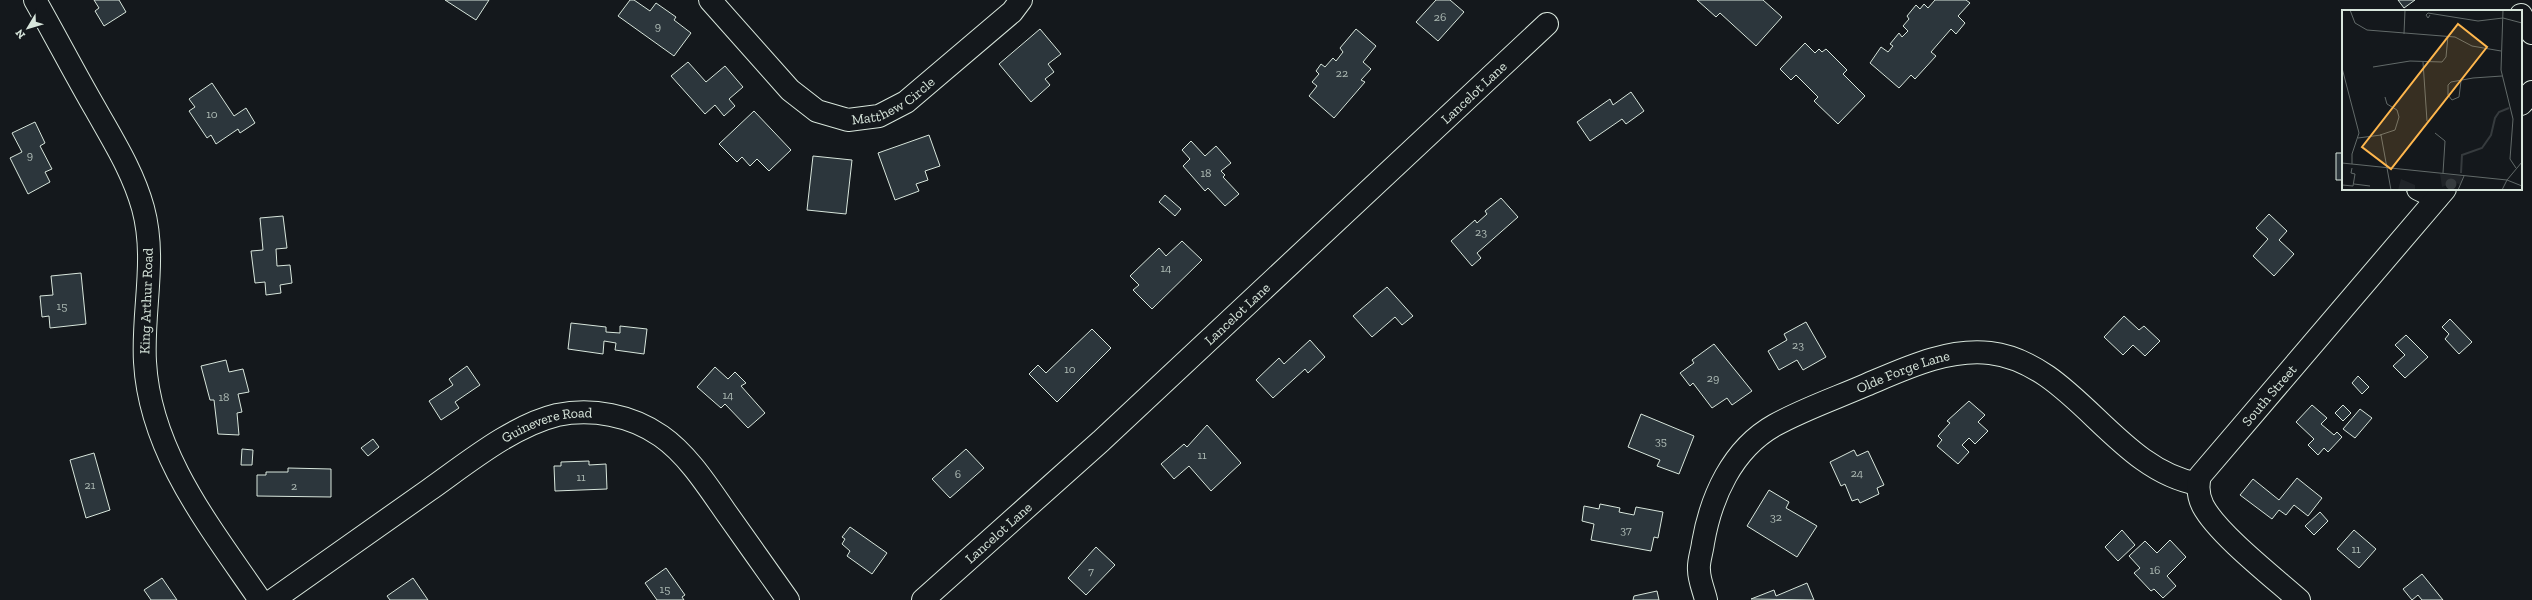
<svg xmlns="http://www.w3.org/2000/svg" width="2532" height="600" viewBox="0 0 2532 600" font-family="'Zilla Slab',serif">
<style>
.building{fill:#2c363c;stroke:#d8e6dc}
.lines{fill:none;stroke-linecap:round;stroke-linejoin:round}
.minor-casing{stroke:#d8e6dc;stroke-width:24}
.highway-casing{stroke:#d8e6dc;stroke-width:24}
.minor{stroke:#14181c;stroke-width:22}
.highway{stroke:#14181c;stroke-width:22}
.labels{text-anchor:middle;stroke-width:3;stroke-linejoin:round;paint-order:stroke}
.number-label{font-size:12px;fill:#adbab4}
.street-label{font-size:14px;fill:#d8e6dc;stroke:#14181c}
.inset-river{fill:none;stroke:#363b3e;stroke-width:2}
.inset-road{fill:none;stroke:#626a69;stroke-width:1}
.view{fill:#ffb74d;fill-opacity:0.15;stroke:#ffb74d;stroke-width:2}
.inset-edge{fill:none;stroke:#d8e6dc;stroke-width:2}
</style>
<rect width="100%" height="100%" fill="#14181c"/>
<!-- building -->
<path class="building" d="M94,0H119L126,12L104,26L95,11L99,8Z
M445,0H489L476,20Z
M630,0H634L650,11L656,3L676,17L674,20L691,33L674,56L618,16Z
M1436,0H1450L1464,12L1438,41L1416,22Z
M1697,0H1763L1782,17L1756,46L1720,13L1716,17Z
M1935,0H1966L1970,3L1958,16L1965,23L1956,34L1951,29L1931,52L1936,56L1915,79L1911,75L1899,88L1870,63L1881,47L1888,52L1893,46L1890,44L1899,33L1902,37L1908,31L1903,26L1909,19L1907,16L1916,5L1920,9L1924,4L1928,8Z
M2398,0H2415L2404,8Z
M1040,29L1061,54L1048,64L1054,72L1045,79L1050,85L1031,102L999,64Z
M1356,29L1376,46L1363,62L1371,69L1361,80L1365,82L1334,118L1309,96L1317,86L1312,82L1319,74L1316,71L1321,64L1325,67L1333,58L1336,61L1343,52L1340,48Z
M1805,43L1815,53L1819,49L1822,52L1826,49L1847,70L1843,74L1865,96L1838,124L1814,101L1818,97L1796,75L1791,80L1780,69Z
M688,62L706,82L725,66L743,87L729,99L735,106L724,116L715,105L705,114L671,76Z
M212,83L234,116L246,108L255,123L240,133L238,129L216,144L211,135L207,138L189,111L195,107L189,99Z
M1631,92L1644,111L1626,124L1622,119L1590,141L1577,122L1610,99L1613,105Z
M754,111L791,150L769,171L757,159L750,166L742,157L737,162L719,144Z
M35,122L45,143L40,146L52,169L45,172L50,182L28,194L10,158L22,152L12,133Z
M929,135L940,166L925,171L928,180L916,184L919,191L895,200L878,153Z
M1191,141L1205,156L1216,146L1231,163L1221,171L1225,175L1223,177L1239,194L1225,206L1208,188L1205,191L1183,166L1190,159L1182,150Z
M2336,153H2343V180H2336Z
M813,156L852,160L846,214L807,210Z
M1165,195L1181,209L1175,216L1159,202Z
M1501,198L1518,217L1477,253L1481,258L1472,266L1451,241L1475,220L1477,223L1487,214L1485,211Z
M2269,214L2287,231L2279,240L2294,254L2274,276L2253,256L2268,239L2256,228Z
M283,216L287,248L276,249L277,266L290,265L292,283L280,285L281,293L266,295L265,282L255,283L251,251L263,250L260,218Z
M1182,241L1202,260L1152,309L1133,290L1139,285L1130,276L1159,248L1166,256Z
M81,273L86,324L50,328L49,316L42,317L40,296L53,295L51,276Z
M1387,287L1413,316L1402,325L1395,317L1372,337L1353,316Z
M2124,316L2139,330L2144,326L2160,341L2145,356L2133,345L2123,355L2104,337Z
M2450,319L2472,342L2459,354L2445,339L2449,334L2442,327Z
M1806,322L1826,357L1803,370L1797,360L1779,370L1768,351L1787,340L1784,334Z
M571,323L606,327V332L620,333V326L647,329L644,354L615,350L616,343L604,341L603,354L568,349Z
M1092,329L1111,348L1057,402L1029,374L1038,365L1046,373Z
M2406,335L2428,357L2405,378L2393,366L2405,355L2395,345Z
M1310,340L1325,357L1308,373L1305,369L1273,398L1256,380L1279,358L1284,364Z
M1714,344L1752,391L1732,405L1727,398L1712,408L1693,383L1690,386L1680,373L1694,363L1692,360Z
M226,360L229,372L243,369L249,392L238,394L242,412L237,413L239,435L218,434L214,400H210L201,366Z
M467,366L480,385L455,402L459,408L441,420L429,401L453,385L449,379Z
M715,367L728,379L735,372L746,383L741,386L765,413L748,428L725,404L721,408L697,387Z
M2358,376L2369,387L2362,394L2352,383Z
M1969,401L1985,415L1978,422L1988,431L1975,444L1969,438L1962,445L1969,452L1958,464L1937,446L1942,440L1938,436L1950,423L1947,421Z
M2312,405L2327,418L2321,424L2334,435L2337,432L2342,437L2328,452L2324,448L2318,455L2308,445L2314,439L2296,422Z
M2343,405L2351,413L2343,421L2335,413Z
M2360,409L2372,418L2355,438L2343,429Z
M1641,414L1694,436L1679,474L1657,466L1660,460L1628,447Z
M1207,425L1241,463L1211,491L1189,466L1174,479L1161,464L1184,444L1187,447Z
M373,439L379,447L368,456L361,448Z
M242,449L253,450L252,465H241Z
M966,449L984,468L950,498L932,479Z
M1854,450L1857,456L1868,451L1884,485L1877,488L1879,494L1860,503L1858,499L1852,501L1845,484L1841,486L1830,462Z
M94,453L110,510L86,518L70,460Z
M589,461V465L606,464L607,489L555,491L554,466H561V462Z
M288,468L331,469V497L257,496V475H266V472H288Z
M2297,478L2322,498L2308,516L2294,505L2286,515L2279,510L2272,519L2240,495L2253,479L2279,500Z
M1769,490L1789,502L1786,508L1817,526L1797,557L1747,526Z
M1600,504L1620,508L1619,512L1634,515L1636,507L1663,512L1658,538L1654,537L1651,551L1591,540L1594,524L1582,521L1584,506L1599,509Z
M2320,512L2328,521L2314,535L2305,526Z
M850,527L887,553L872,574L847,556L850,551L842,544L845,539L842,537Z
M2122,530L2135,545L2118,561L2105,547Z
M2354,530L2376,549L2359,568L2337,549Z
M2170,540L2186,557L2167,576L2176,586L2163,598L2154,589L2151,591L2134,573L2140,568L2129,556L2145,541L2157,553Z
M1096,547L1115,565L1086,595L1068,578Z
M666,568L685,595L682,597L684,600H657L645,583Z
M2422,574L2443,600H2422L2418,595L2412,600L2403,589Z
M162,578L177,600H151L144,590Z
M413,578L428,600H390L387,596Z
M1807,583L1814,600L1751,599L1774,590L1776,596Z
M1657,591L1659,600H1633L1634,596Z"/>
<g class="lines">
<defs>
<g id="minor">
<path d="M35,0C56,37 75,74 96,110C114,142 133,172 143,208C157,259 142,311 145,362C150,453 211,528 260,600"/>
<path id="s1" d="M710,0L790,90L817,111L848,120L879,116L906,102L1012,12L1021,0"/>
<path d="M2521,104L2532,92"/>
<path d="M2418,189L2437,198"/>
<path id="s2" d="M273,600C325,563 377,527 429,490C466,464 512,426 557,415C592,408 631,415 661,436C687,454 707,485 725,511C746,541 767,570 788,600"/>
<path id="s3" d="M923,600L1101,441L1547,24"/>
<path id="s4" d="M1706,600C1704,591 1699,580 1699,570C1698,562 1702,552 1703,543C1711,497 1732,449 1775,425C1804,409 1836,398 1866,385C1904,369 1947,348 1990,353C2074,363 2114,469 2198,484"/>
<path id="s5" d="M2299,600C2273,577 2218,534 2203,506C2198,496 2197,487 2200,476L2445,189"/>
</g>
<path id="highway" d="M2521,15L2532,33"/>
</defs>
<!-- minor casing -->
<use href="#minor" class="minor-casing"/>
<!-- highway casing -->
<use href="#highway" class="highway-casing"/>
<!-- minor -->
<use href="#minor" class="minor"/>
<!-- highway -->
<use href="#highway" class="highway"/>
</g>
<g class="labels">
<!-- number labels -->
<g class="number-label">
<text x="1440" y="21">26</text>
<text x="658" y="30">9</text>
<text x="1342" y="77">22</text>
<text x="212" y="118">10</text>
<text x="30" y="159">9</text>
<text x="1206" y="177">18</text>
<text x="1481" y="236">23</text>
<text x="1166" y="272">14</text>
<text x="62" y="310">15</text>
<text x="1798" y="349">23</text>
<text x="1070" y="373">10</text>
<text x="1713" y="382">29</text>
<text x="728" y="399">14</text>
<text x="224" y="401">18</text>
<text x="1661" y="445">35</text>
<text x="1202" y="459">11</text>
<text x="1857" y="477">24</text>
<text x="958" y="478">6</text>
<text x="581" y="481">11</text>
<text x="90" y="489">21</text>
<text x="294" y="490">2</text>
<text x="1776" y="521">32</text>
<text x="1626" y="534">37</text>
<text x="2356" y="553">11</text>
<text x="2155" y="574">16</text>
<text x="1091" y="575">7</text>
<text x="665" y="593">15</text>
</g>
<!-- street labels -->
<g class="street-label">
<text dy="5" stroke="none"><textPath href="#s3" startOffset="749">Lancelot Lane</textPath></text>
<text dy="5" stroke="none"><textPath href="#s1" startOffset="237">Matthew Circle</textPath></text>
<text transform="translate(146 301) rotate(-88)" y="5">King Arthur Road</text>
<text dy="5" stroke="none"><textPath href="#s3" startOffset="425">Lancelot Lane</textPath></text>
<text dy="5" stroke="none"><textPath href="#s4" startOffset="340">Olde Forge Lane</textPath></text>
<text dy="5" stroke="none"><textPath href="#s5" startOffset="272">South Street</textPath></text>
<text dy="5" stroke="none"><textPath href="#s2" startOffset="328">Guinevere Road</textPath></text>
<text dy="5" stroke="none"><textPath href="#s3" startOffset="101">Lancelot Lane</textPath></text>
</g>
</g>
<!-- overview -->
<g transform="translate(2342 10)">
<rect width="180" height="180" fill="#14181c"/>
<path d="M59,169L73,175V180H56Z" fill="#202428"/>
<path d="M98,164L119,166L121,168L118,175L113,172L100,177Z" fill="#202428"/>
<path d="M103.5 174a5.5 5.5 0 1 1 11 0a5.5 5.5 0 1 1-11 0Z" fill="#363b3e"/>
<path class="inset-river" d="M119,163L120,145L140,138L149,125L153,108L157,102L167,98"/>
<path class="inset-road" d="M8,0L13,13L25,20L113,27L130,36L159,41M161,0L159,60L171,109L168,149L174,158M88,5L86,8L84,5L86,3L136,11L161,8L180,13M62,24L63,0M81,52L85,111M31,57L68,51L100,52L104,47L106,26M0,58L17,123L10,144V154M119,71L117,87L110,90L106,85V75L109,72L131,68L160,66M93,123L103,131L101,163M38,125L53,120L57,107L55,100L45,94L43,87M16,128L39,125L49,180M0,153L165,170L180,152M12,174L28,176M0,175L11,176L13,164L9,163L10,158M116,180L122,166M160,180L165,170L180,176"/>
<path class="view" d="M116,14L145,37L49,159L20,137Z"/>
<rect width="180" height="180" class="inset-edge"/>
</g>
<!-- north arrow -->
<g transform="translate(28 28) rotate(232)" stroke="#14181c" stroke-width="3" paint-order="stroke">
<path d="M0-3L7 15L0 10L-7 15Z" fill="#d8e6dc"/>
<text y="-6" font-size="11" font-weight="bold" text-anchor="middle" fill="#d8e6dc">N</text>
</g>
</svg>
